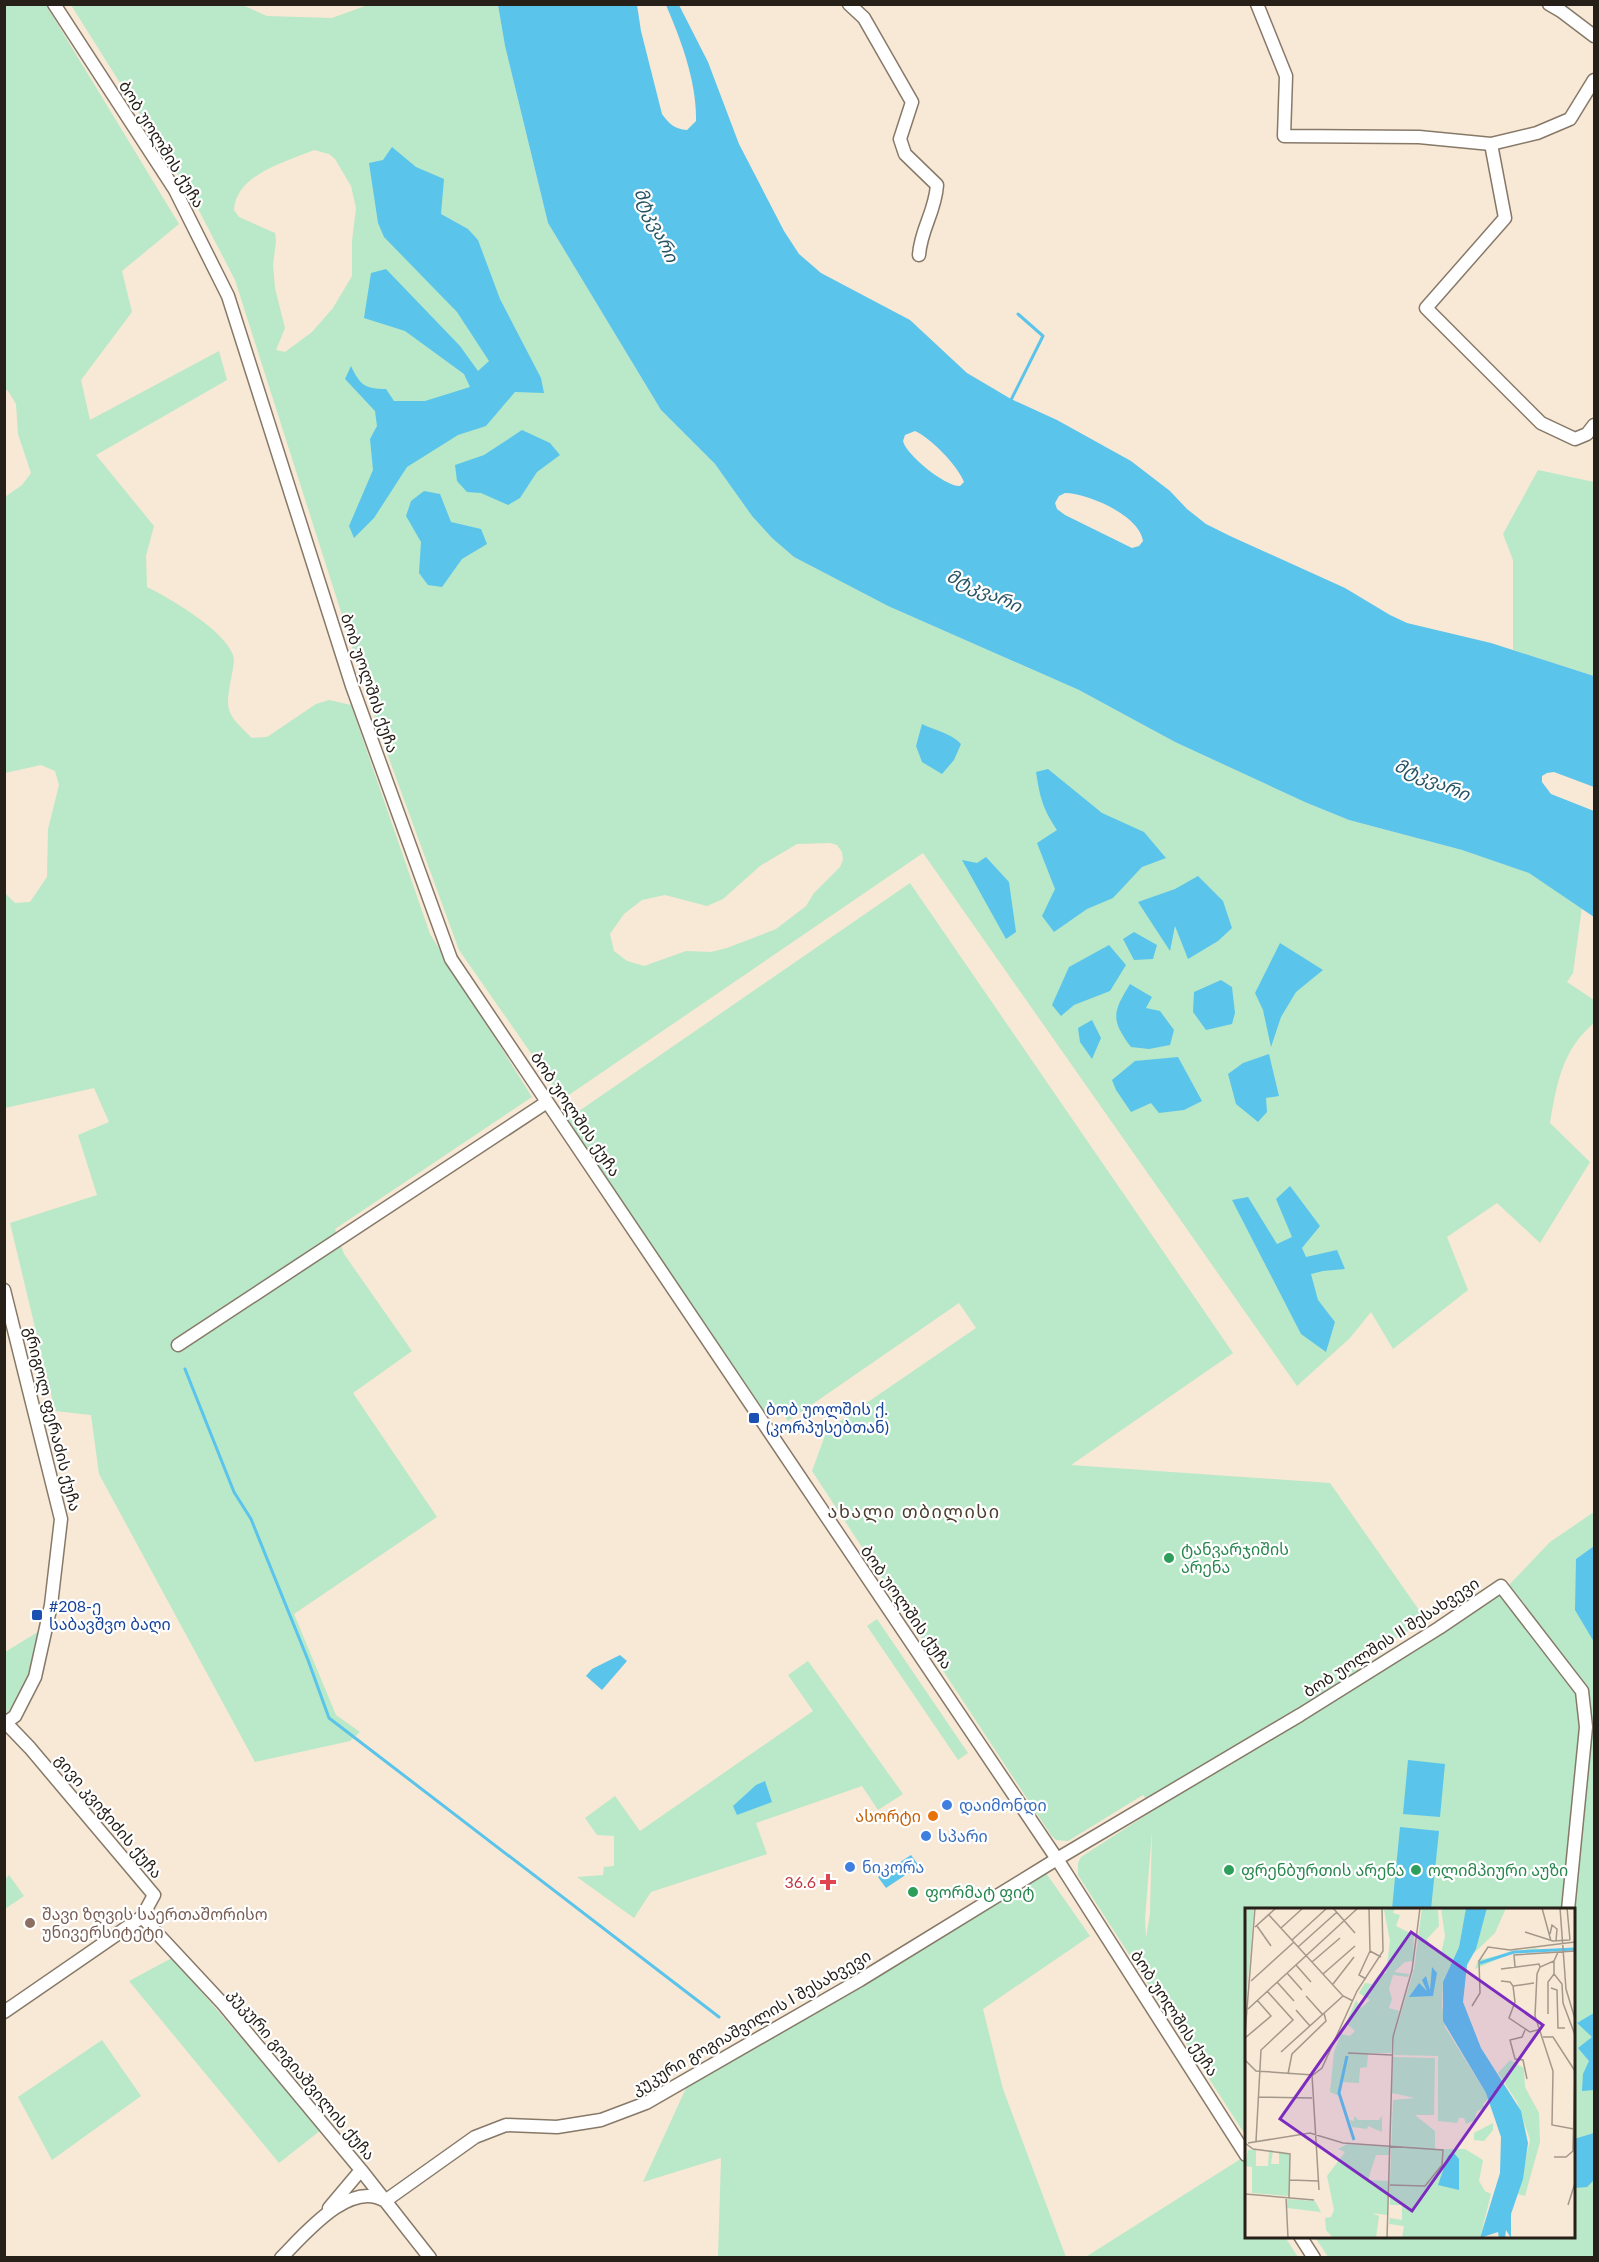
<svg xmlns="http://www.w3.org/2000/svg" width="1599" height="2262" viewBox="0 0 1599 2262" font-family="Lato,'Noto Sans Georgian',sans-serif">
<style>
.green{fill:#b9e9c8;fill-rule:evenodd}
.water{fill:#5bc4eb;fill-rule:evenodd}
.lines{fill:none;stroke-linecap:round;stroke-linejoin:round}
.stream{stroke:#5bc4eb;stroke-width:3}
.minor-casing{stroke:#877968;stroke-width:15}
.minor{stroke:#fff;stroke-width:12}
.transit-dot{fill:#1a4fb4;stroke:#fff;stroke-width:2}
.leisure-dot{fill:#2e9e5b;stroke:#fff;stroke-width:2}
.shop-dot{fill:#3f7fe0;stroke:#fff;stroke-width:2}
.food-dot{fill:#e8710a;stroke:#fff;stroke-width:2}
.health-dot{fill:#e0444e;stroke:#fff;stroke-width:2}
.education-dot{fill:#8d6e63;stroke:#fff;stroke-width:2}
.labels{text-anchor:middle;stroke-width:4.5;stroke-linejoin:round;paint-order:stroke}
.street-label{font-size:16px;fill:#262019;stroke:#fff}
.transit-label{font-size:16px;fill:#164399;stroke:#fff;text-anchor:start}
.leisure-label{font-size:16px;fill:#27864d;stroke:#fff;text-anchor:start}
.shop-label{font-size:16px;fill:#366cbe;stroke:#fff;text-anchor:start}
.food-label{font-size:16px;fill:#c56008;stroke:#fff;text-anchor:end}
.health-label{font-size:16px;fill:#be3a42;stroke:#fff;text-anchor:end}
.education-label{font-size:16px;fill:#785e54;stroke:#fff;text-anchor:start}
.water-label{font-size:18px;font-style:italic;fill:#275465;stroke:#fff}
.neighbourhood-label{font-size:18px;letter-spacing:1.5px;fill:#4b3e2f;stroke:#fff}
.inset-river{fill:none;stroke:#5bc4eb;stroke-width:3}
.inset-road{fill:none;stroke:#a4988a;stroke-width:1.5}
.view{fill:#7b2cbf;fill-opacity:0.15;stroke:#7b2cbf;stroke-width:3}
.inset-edge{fill:none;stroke:#262019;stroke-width:3}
</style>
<rect width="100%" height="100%" fill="#f8e8d6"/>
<!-- green -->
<path class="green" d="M240,4L267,16L332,18L368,5H498L505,46L548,223L661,410L715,464L752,516L772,538L794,557L888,606L1079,690L1175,742L1307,803L1349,820L1462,850L1530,873L1582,907L1573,973L1567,982L1594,1000V1023C1562,1050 1557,1083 1550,1123L1590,1162L1540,1243L1497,1203L1447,1237L1468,1290L1393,1349L1371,1312L1350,1338L1297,1386L923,853L563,1099L459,950L379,731L235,280L193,199L71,5ZM314,150L329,154L335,159L351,186L356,208L352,241V276L333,308L312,332L285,352L276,350L285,328L275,288L273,265L276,241L275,233L239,217L234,210C236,174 286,162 314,150ZM830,843L837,845L842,852L843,860L840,867L814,893L806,906L776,929L727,948L711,952L686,951L644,966L627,961L614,951L610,934L624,914L642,900L665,895L707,906L723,899L760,866L797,844Z
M5,5H46L179,224L122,271L132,312L81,380L90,420L219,351L227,380L96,455L154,526L146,556L147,587C171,599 224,630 233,655C235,661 233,668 232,674C225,711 225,712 252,738L267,737L316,704L329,700L351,705L430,934L532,1097L335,1229L344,1254L412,1351L353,1393L437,1517L294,1614L336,1715L360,1732L350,1741L255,1762L99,1474L91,1415L55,1411L10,1223L97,1195L78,1135L109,1122L94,1088L5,1108V893L15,903L30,902L47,877L48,829L59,785L55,771L41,765L5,773V497L22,485L31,473L18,434L16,404L8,391L5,389Z
M1538,470L1594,482V676L1513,650V560L1503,534Z
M910,883L1233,1353L1071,1465L1330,1483L1426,1620L1354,1664H1349L1358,1669L1488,1591L1509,1585L1550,1542L1594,1512V1546L1576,1559L1594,1642V2257H1328L1315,2237L1574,2236V1910H1246V2136L1078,1875V1863L1081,1857L1154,1810L1143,1795L1068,1841L1056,1840L1051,1835L812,1471L827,1430L976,1328L959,1303L788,1421L777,1405L764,1413L566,1120ZM1152,1831L1150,1914L1146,1938L1145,1919Z
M877,1619L968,1753L958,1760L867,1626Z
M46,1627C36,1657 30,1693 5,1714V1652Z
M808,1661L903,1794L878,1810L862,1786L756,1823L767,1854L651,1892L634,1918L577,1877L603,1875L604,1867L614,1866V1836L597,1835L585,1818L615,1796L640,1831L813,1711L788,1675Z
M1046,1873L1090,1936L983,2009L1003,2089L1066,2257H718L721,2158L643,2182L687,2086Z
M9,1875L24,1896L5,1909V1879Z
M172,1958L321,2130L279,2163L129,1981Z
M102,2040L141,2096L52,2160L18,2097Z
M1246,2149V2236L1285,2237L1298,2257L1084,2258L1239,2160Z"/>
<!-- water -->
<path class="water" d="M498,5H637L641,31L662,114C669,124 675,129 687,130L696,121C697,82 681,40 666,5H679L708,62L739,144L784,231L799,254L821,273L910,320L967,373L1011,399L1057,420L1131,461L1170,491L1187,509L1206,524L1230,536L1345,588L1390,615L1407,623L1491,643L1594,676V787L1554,772L1547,773L1542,776V782L1551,794L1594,811V917L1529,873L1462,850L1349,820L1307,803L1175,742L1079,690L888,606L794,557L772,538L752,516L715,464L661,410L548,223L505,46ZM915,431C931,438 958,466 964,482L960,486C946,487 906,455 903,441L905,435ZM1065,493C1088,493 1140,516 1143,541L1139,546L1132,548L1065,515L1057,509L1055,503L1059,496Z
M392,147L416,167L444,179L441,214L468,229L478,240L500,299L541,378L544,393L515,392L486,426L458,435L407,467L374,518L354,538L349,526L373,470L370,439L377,426L375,411L345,379L351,366C360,385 365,389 386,389L394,401H425L470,387L464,374L405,331L364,318L371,273L386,269L460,346L478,371L489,361L457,312L384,237L378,223L369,163L383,160Z
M522,430L550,443L560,455L537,472L520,498L508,505L481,493L467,492L457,481L455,465L484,455Z
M424,491L440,494L451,522L481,529L487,544L462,559L442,587L428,585L419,573L421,542L406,516L411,501Z
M922,724C936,731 951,733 961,744L954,760L942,774L922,762L916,746Z
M1048,769L1102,813L1144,832L1166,858L1142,867L1113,898L1087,909L1054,932L1042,916L1055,889L1037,843L1057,830C1043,809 1040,798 1036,772Z
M986,857L1009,882L1016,932L1006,939L962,860L977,863Z
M1198,876L1223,901L1232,928L1218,941L1188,959L1175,926L1170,951L1138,902L1175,889Z
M1134,932L1157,945L1153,959L1134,960L1123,939Z
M1280,943L1323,970L1296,992L1281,1017L1271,1047L1263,1010L1255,993Z
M1109,945L1126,965L1110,991L1074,1005L1061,1016L1052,1005L1069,967Z
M1221,980L1232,987L1235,1013L1232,1024L1206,1030L1193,1012L1194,992Z
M1130,984L1152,997L1146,1008L1160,1011L1174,1030L1170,1045L1149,1049L1131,1047C1110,1019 1113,1012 1130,984Z
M1092,1020L1101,1038L1092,1059L1080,1042L1078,1028Z
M1269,1054L1279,1096L1266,1098L1267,1112L1258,1122L1236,1104L1228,1074L1243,1063Z
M1178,1057L1202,1101L1184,1110L1159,1113L1151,1103L1131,1112L1116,1090L1112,1080L1135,1061Z
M1290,1186L1320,1226L1302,1248L1306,1257L1337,1250L1345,1269L1323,1271L1311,1274L1318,1300L1335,1322L1326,1352L1301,1334L1232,1200L1248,1197L1277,1244L1292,1237L1276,1199Z
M1594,1546V1642L1575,1610L1576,1559Z
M620,1655L627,1661L602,1690L586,1676L592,1669Z
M1408,1760L1445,1764L1440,1817L1403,1814Z
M765,1781L772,1802L737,1815L733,1806L756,1785Z
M1400,1827L1439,1831L1431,1909H1392Z
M911,1855L919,1866L886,1888L878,1877Z
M1594,2013V2090L1582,2091L1583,2074L1589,2061L1578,2048L1592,2037L1577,2023Z
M1594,2133V2180L1587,2187L1574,2188V2139Z"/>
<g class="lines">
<!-- stream -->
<path class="stream" d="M1010,402L1043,336L1018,314
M185,1369L234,1492L251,1519L308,1660L329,1718L719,2017"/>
<defs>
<path id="minor" d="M54,4L175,190L228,296L352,686L451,959L1057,1859L1246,2155
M849,4L864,18L912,102L900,139L905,154L937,185C935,213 921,228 919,255
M1257,4L1286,76L1284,136L1419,137L1491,144L1537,133L1570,119L1594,80
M1549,4L1561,11L1594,36
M1491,144L1505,218L1426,308L1541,423L1575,439L1587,434L1594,425
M4,1290L61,1519L51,1605L35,1677L15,1716L4,1724
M178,1345L547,1102
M142,1917L223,2004L361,2170L430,2258
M4,2012L142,1917L154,1895L30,1748L6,1723
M329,2208L361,2170
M1300,2236L1314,2258
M281,2258C304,2235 350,2179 385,2201L475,2137L506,2125L557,2127L601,2120L646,2103L860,1980L1057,1859L1300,1715L1439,1628L1501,1586L1582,1691L1586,1727L1568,1910"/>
</defs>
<!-- minor casing -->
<use href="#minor" class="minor-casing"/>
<!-- minor -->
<use href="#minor" class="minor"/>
</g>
<!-- markers -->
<g class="transit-dot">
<rect x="748" y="1412" width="12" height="12" rx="3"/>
<rect x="31" y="1609" width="12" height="12" rx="3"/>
</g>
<g class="leisure-dot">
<circle cx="1169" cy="1558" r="6"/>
<circle cx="1229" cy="1870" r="6"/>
<circle cx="1416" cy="1870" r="6"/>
<circle cx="913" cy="1892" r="6"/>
</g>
<g class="shop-dot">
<circle cx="947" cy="1805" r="6"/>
<circle cx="926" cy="1836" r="6"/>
<circle cx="850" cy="1867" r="6"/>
</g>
<circle class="food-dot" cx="933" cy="1816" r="6"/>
<path class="health-dot" d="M825 1873h6v6h6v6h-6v6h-6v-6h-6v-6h6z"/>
<circle class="education-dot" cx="30" cy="1923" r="6"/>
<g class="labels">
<!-- street labels -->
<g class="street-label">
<text transform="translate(162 144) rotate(58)" y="6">ბობ უოლშის ქუჩა</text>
<text transform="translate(370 683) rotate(71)" y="6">ბობ უოლშის ქუჩა</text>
<text transform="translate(576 1114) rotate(56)" y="6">ბობ უოლშის ქუჩა</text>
<text transform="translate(53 1419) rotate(76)" y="6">გრიგოლ ფერაძის ქუჩა</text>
<text transform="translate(907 1607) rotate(55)" y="6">ბობ უოლშის ქუჩა</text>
<text transform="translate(1391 1637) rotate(-33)" y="6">ბობ უოლშის II შესახვევი</text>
<text transform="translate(109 1816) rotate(50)" y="6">გივი კვიჭიძის ქუჩა</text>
<text transform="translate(1175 2013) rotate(57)" y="6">ბობ უოლშის ქუჩა</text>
<text transform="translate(751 2022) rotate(-30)" y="6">კუკური გოგიაშვილის I შესახვევი</text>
<text transform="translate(302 2074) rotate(50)" y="6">კუკური გოგიაშვილის ქუჩა</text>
</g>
<!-- transit labels -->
<g class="transit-label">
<text x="766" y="1415">ბობ უოლშის ქ.<tspan x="766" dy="18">(კორპუსებთან)</tspan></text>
<text x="49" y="1612">#208-ე<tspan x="49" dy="18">საბავშვო ბაღი</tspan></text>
</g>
<!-- leisure labels -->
<g class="leisure-label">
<text x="1181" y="1555">ტანვარჯიშის<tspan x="1181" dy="18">არენა</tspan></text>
<text x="1241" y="1876">ფრენბურთის არენა</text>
<text x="1428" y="1876">ოლიმპიური აუზი</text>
<text x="925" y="1898">ფორმატ ფიტ</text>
</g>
<!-- shop labels -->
<g class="shop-label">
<text x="959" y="1811">დაიმონდი</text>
<text x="938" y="1842">სპარი</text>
<text x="862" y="1873">ნიკორა</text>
</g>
<!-- food labels -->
<g class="food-label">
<text x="921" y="1822">ასორტი</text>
</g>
<!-- health labels -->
<g class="health-label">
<text x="816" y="1888">36.6</text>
</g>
<!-- education labels -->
<g class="education-label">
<text x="42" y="1920">შავი ზღვის საერთაშორისო<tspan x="42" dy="18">უნივერსიტეტი</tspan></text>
</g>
<!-- water labels -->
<g class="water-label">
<text transform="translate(656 225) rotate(65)" y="6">მტკვარი</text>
<text transform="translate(984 591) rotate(24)" y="6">მტკვარი</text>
<text transform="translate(1432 780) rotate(23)" y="6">მტკვარი</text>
</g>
<!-- neighbourhood labels -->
<g class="neighbourhood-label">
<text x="914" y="1518">ახალი თბილისი</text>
</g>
</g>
<!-- overview -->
<g transform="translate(1245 1908)">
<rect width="330" height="330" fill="#f8e8d6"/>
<path d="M2,0H9L0,106V27ZM150,0L148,5L155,7L151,18L169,27L168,53L160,54L149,64L164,66L163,69L148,67L144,81L147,91L144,100L154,103L146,145H123L122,159L115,160L114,175L97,174L94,188L85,184L89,144L96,126L105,128L110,123L101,115L111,92L116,100L125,92L114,85L120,75L127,76L134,66L141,65L145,33L139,2ZM177,0L193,2L194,18L182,31L187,41L196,46L200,28L196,0H221L214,39L198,74L197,96L200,119L244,190L238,196L240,200L232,203L230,212L221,216L219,210H214L212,215L193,213V148L149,147V129L169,61ZM242,0H261L250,25L229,45ZM289,40L297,42L267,45L230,61L233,52ZM148,149L190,150L189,207H170L190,223V241H220L238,252L234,273L240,283L246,286L235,330H157L159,318L144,316L145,310L157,312V297H145V278L142,307L127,305L134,308L131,330H88L81,322L80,310L86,309L89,302L82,268L100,244L93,241L102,236L144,239V247H131L123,272L145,273L148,192L170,190L147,185ZM203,248L213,249L214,281L196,269ZM265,152L279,160L280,179L294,205L295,234L280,288L273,286L285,232L272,194L253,165ZM109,208L113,212H134L137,208V224L123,218L122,221L107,219L105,212L109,213ZM248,215V222L239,233L229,232V225ZM3,242H11V258H23L24,242H28L26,256H34V243L44,246V288L7,285V259L0,258ZM42,291L70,293L76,304L42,300Z" fill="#b9e9c8" fill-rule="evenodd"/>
<path d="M221,0H242L231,41L222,57L218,94L236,140L276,203L283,235L278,271L266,306V330L261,322L260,330H254L253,324L235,330L255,265L256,229L241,185L198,113V74L214,39ZM187,59L192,65L188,88L164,89L174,75L182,83L177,72L181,68L185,82ZM208,244L214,251V282L193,277L203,248Z" fill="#5bc4eb"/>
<path class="inset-river" d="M235,55L269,44L330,41M102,148L94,185L109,232"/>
<path class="inset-road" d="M88,0L110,25M124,0L125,43L136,49M297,0L306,33M315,0L321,81L330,111M322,0L325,32M24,7L98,88L108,93M12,18L26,38M10,19L31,0M36,20L58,0M280,24L308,33L325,32M305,26L307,17L312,21L311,33M47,32L82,0M53,39L92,4M313,44L309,53L295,59L292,66L290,108L308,163L307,217L329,221M309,53V66L317,76L318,95L330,127M67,54L95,30M51,57L66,74M270,59L269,47L330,43M256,61L294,56L295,59M42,65L57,82M78,66L110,38M121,71L114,67L125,43M6,73L49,34M256,73L265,74L268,78L270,94L264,110L285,124L296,121M32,74L49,93M88,76L109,49M268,78L289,75M306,80L312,82L313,120H320M61,88L78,107M227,98L235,85L234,53L243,39L265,42L330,34M3,101L113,0M51,102L65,118M303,106V74L309,66M280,122L277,129L265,132L270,151L278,152L282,171M0,126L10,0M298,129H308L330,163L328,243L321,249H309M0,130L26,108L12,92M36,144L98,88M103,145L147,147M0,152L11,163L68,167L77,160L112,83L138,43L137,0M43,166L47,146L81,113L79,105M67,167L74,282M14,189L67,190M11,233L16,142L48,112L22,83M0,235L8,241L45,246L44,290M3,235L65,225L98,235L198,242L197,257L180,278L145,277M45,272L73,273M0,286L69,292M41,289L43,330M323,297L330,275M142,330L148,129L167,62L175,0"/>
<path class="view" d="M166,24L298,117L167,303L35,211Z"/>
<rect width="330" height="330" class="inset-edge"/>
</g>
<!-- border -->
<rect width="1599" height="2262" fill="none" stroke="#262019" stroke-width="12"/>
</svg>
